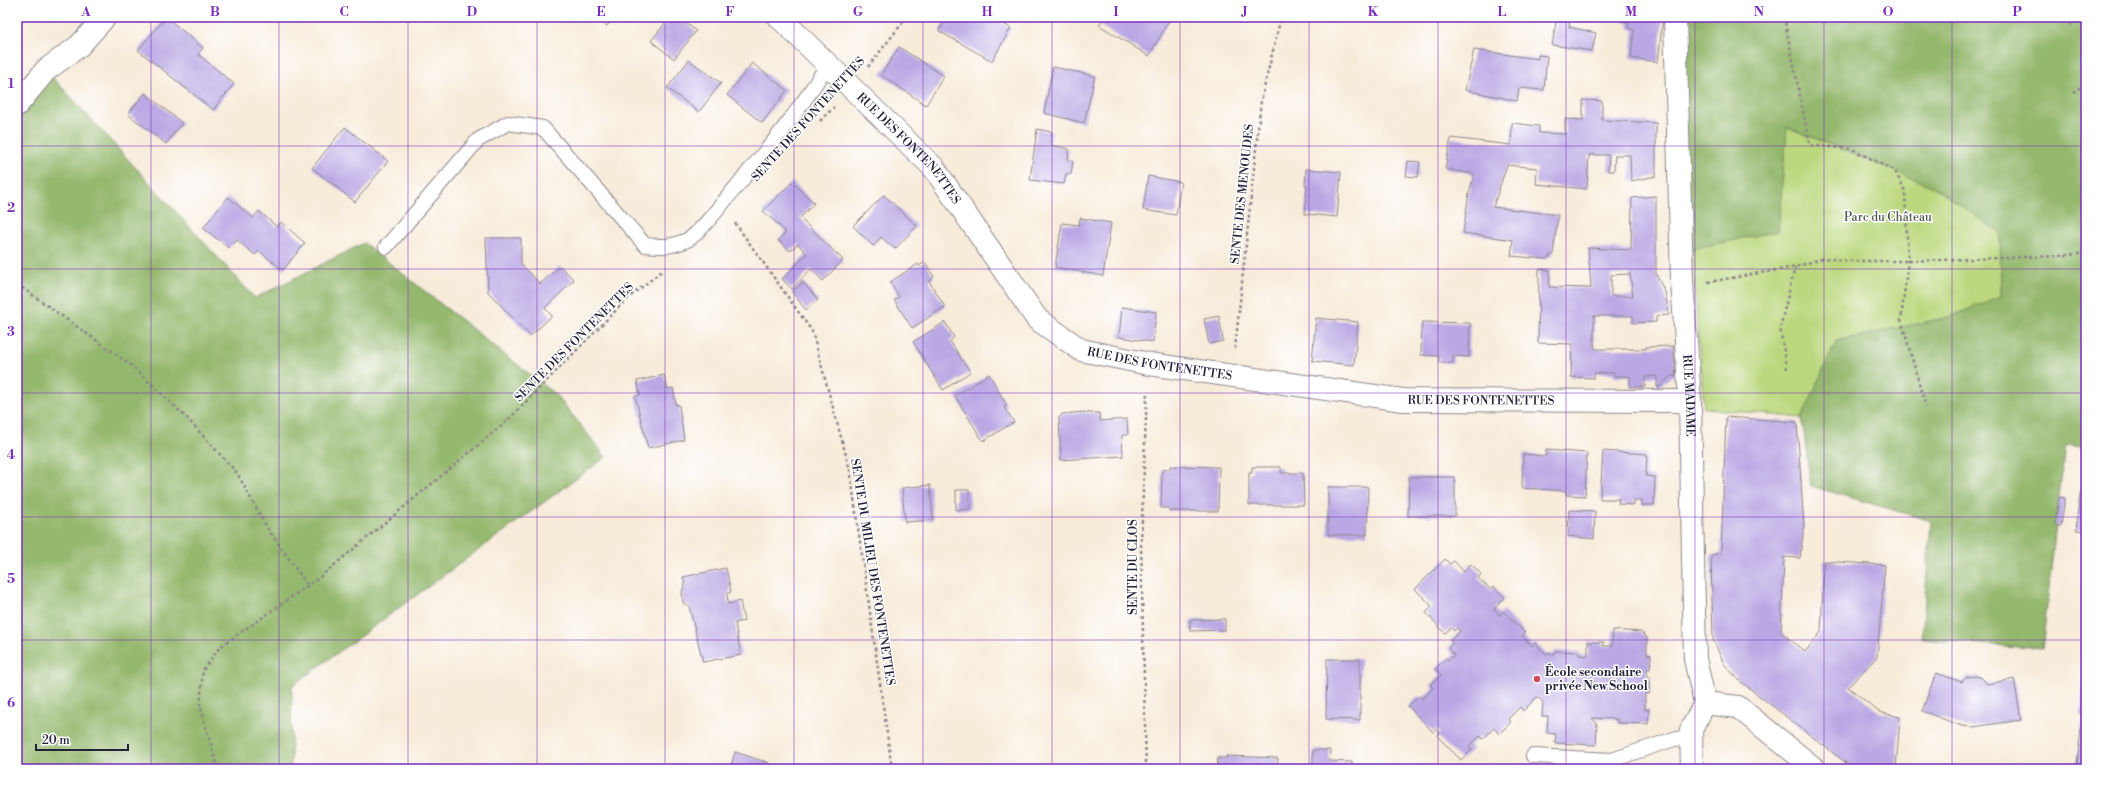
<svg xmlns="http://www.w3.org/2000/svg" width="2103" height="786" viewBox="0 0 2103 786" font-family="'Libre Bodoni',serif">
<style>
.green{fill:#bbd87e;stroke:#6e7d5c}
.forest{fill:#94b86d;stroke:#5b6d54}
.building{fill:#baa8e4;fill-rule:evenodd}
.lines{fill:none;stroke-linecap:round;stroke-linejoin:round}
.service-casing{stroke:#8c868a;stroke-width:16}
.minor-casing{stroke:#8c868a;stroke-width:24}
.path{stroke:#8c868a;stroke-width:2.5;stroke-dasharray:3 3;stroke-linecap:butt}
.service{stroke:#fff;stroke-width:14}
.minor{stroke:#fff;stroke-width:22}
.grid{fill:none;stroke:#7b2cbf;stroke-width:1;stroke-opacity:0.55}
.poi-dot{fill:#d1495b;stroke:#fff;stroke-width:1.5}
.labels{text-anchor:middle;stroke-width:3;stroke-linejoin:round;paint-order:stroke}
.street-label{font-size:12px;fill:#22223b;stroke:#fff}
.park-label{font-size:12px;fill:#50594f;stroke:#fff}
.poi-label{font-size:12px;font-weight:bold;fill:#22223b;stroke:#fff;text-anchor:start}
.neatline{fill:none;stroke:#7b2cbf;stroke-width:1.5}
.grid-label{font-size:13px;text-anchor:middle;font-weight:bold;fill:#7b2cbf}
</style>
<rect width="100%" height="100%" fill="#fff"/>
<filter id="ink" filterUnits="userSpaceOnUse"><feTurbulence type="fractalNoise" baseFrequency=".025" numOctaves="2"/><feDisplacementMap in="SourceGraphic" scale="8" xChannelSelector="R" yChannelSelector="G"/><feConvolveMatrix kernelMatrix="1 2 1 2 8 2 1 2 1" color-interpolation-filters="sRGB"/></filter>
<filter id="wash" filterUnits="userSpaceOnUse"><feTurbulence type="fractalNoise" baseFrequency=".012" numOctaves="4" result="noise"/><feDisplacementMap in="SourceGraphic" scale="16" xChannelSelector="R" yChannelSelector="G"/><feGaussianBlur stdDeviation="0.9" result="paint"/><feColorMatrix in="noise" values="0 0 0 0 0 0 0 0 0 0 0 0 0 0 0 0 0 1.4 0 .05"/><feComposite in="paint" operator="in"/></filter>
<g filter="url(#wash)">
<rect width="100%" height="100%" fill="#f7ebd9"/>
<!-- green -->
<path class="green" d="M2086,17V447L1704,408L1694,284L1680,19Z"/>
<!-- forest -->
<path class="forest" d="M1675,17H2086V447L2065,445L2042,649L1922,639L1931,521L1811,486L1802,418L1836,341L1949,317L2001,296L2000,233L1934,187L1787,127L1778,231L1681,251Z
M46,70L255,298L364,243L557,396L606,457L292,686L291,769H17V105Z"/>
<g id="blocks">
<!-- building -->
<path class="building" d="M166,17L203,48L198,54L234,84L213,110L138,50Z
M595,17H614L607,26Z
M670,17H679L696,31L674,59L651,41Z
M947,17H991L1011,28L992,61L939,31Z
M1104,17H1171L1149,56L1099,25Z
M1557,17H1571L1569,27L1596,33L1592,51L1552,45Z
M1609,17H1663L1658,62L1631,58L1634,30L1628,28L1629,23Z
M899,47L944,76L926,105L881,75Z
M1474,50L1538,59V55L1547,56L1544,90L1519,88L1517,101L1465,90Z
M689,60L721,83L699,112L667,88Z
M752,63L787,90L762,123L727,95Z
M1053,67L1095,76L1084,123L1044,113Z
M145,93L182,123L166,144L128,114Z
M1583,100L1602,101V120L1656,123V176L1631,181L1630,155H1615L1614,171H1608L1609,155H1589L1587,189L1536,184L1537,168L1507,165L1493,207L1558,215L1553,254L1546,259L1511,256L1513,240L1463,233L1469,193L1474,174L1445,169L1451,138L1511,145L1512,123L1539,126V133L1565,134V119L1583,120Z
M345,127L388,161L355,202L312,168Z
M1037,129L1052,132L1050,145L1069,149L1068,160L1073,161L1071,174H1066L1064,184L1030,180Z
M1408,161L1420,162L1418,177L1406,176Z
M1306,169L1341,172L1337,217L1305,214L1307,185H1305Z
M1148,176L1181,182L1176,215L1143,210Z
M792,182L814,203L800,218L843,260L823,281L811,269L792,289L782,279L807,254L798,244L790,251L778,240L786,232L763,211Z
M884,195L917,226L895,249L881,237L873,246L853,226Z
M1656,196V274L1665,292L1669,315L1656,316V322L1633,323V316H1594V344L1595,349H1646V347L1673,346L1676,376H1671L1659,387H1657V376L1645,377V387H1630V376H1614V373H1594V378L1571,377L1572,344L1538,343L1539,269L1550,270L1549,287L1591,288L1588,248L1631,250L1632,198ZM1630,274L1633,296H1611V275Z
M228,197L253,218L259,211L277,227L281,222L305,243L283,270L259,251L255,255L237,240L229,248L203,228Z
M1080,218L1111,223L1103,276L1055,267L1062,223L1079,225Z
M486,238H521V264L540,284L560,266L574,280L545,308L552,316L530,336L488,292Z
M925,262L934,277L929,281L945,307L912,328L894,300L899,297L890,282L918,264L919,266Z
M803,282L818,300L806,310L792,292Z
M1122,307L1156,312L1153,342L1119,337Z
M1219,316L1223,341L1209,344L1204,319Z
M1316,318L1358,322L1354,365L1312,361Z
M945,322L954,337L950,341L970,372L943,390L913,342Z
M1422,322L1470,323L1469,357L1453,356V363H1439V356L1421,355Z
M989,374L1007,406L1004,407L1014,422L983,441L955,396Z
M664,375L668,389L673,388L676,405H679L684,440L648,448L635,396L640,395L637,381Z
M1085,412V413H1099L1100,421L1127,419L1128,435H1122L1123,456L1061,460L1059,418L1062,414Z
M1726,417L1797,422L1804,528L1800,558L1784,557L1781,632L1805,652L1821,632L1824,561L1885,565L1877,657L1848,687L1879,712L1900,717L1896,769H1854L1740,681L1724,664L1713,639L1711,555L1721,553Z
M1546,450L1587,453L1585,496L1566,495V491L1522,488L1523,454L1546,456Z
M1603,451L1647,454L1646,476L1655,477L1654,505H1642V500H1634V505L1618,504L1619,499H1600Z
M1170,466L1219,467L1218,511H1169V508H1161L1162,470L1170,469Z
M1252,467H1281V473H1303L1304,505H1249V473H1252Z
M1409,477H1455V516H1408Z
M930,485L933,520L905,522L902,488Z
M1328,487H1368L1367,535H1328Z
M956,490H969L970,509L956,510Z
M2080,494L2086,495V531L2076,530Z
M2059,497L2065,498L2061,526L2055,525Z
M1569,510L1595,511L1594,539L1568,536Z
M1445,559L1450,564L1454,561L1464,572L1471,564L1481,574L1478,578L1491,590L1494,587L1505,598L1494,609L1500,615L1503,611L1525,633L1522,636L1532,646L1535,643L1546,654H1554L1555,651L1579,652V655L1588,656V642H1604L1603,646H1612L1613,630L1641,632L1647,638V654L1651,655L1650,669H1647V677H1650L1649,694L1645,693V710L1649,709L1648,724L1617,723V719L1592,718L1597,724L1596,745L1555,743L1556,734L1547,733L1548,716H1542L1543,702L1537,697L1523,711L1520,707L1508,719L1511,722L1499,734L1494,728L1483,739L1480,736L1469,746L1472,749L1461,760L1437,736L1440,733L1436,729L1433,732L1408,706L1419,696L1422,699L1433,688L1430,685L1441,675L1435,669L1446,658L1448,660L1454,655L1448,648L1453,643L1450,641L1460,631L1457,628L1454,631L1451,628L1445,633L1426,613L1432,606L1415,589Z
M726,568L731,592L727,594L728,604L740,601L744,621L735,623L741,655L703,662L689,606L683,603L682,591L685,586L683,577Z
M1225,619V630L1190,631V620Z
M1327,659H1360V720L1326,719Z
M2084,670H2086V715L2080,714Z
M1936,673L1962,682L1967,677L1976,676L1982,678L1987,684L2014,679L2021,720L1973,727L1962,726L1922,711Z
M2082,720H2086V766L2077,765Z
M1313,750H1330L1329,761L1352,762V769H1313Z
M735,752L769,763L768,769H730Z
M1226,756L1278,758L1277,769H1217L1218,758H1227Z"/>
</g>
</g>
<g filter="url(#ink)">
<use href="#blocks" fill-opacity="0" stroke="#8c868a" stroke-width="1"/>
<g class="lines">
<defs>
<path id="service" d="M386,247L478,140L508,123L543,128L645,245C662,247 673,247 689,239C699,233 718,209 726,199C762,156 799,113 827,65
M1533,756L1612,760L1674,739L1692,738"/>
<g id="minor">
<path id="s1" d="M779,17L934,168L1037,319L1081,350L1149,364L1403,400L1690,401"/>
<path id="s2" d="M1675,17L1682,281L1690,401L1695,659L1705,703L1691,730L1692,769"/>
<path d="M17,105L46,70L79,46L105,17"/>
<path d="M1705,703L1738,707L1815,769"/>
</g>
</defs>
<!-- service casing -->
<use href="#service" class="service-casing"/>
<!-- minor casing -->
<use href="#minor" class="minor-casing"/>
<!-- path -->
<path class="path" d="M1784,17L1810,145L1852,149L1895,171L1905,191L1908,261L1901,320L1926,407
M2070,26L2074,17
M868,67L907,17
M2073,93L2086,83
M820,121L834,107
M735,223L812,331L850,470L892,769
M1708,282L1795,267L1824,258L1850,261H1908L2059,256L2086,253
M17,284L131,365L186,417L237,473L266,526L308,586
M1235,349L1261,101L1281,17
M1787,369L1780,328L1795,267
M218,769L200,706L203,670L220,647L320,577L507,421L627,299L663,270
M1146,769L1141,542L1147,392"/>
<!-- service -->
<use href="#service" class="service"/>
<!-- minor -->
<use href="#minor" class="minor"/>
</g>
</g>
<!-- grid -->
<path class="grid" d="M151,17V769M279,17V769M408,17V769M537,17V769M665,17V769M794,17V769M923,17V769M1052,17V769M1180,17V769M1309,17V769M1438,17V769M1566,17V769M1695,17V769M1824,17V769M1952,17V769M17,146H2086M17,269H2086M17,393H2086M17,517H2086M17,640H2086"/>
<!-- markers -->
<circle class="poi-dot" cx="1537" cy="679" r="4"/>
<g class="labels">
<!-- street labels -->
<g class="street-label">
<text transform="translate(808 119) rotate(-48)" y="4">SENTE DES FONTENETTES</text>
<text dy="4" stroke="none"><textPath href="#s1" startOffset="185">RUE DES FONTENETTES</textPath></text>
<text transform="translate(1242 194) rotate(-84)" y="4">SENTE DES MENOUDES</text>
<text transform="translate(574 342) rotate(-45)" y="4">SENTE DES FONTENETTES</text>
<text dy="4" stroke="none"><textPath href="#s1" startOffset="533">RUE DES FONTENETTES</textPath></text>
<text dy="4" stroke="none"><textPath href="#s2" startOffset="379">RUE MADAME</textPath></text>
<text dy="4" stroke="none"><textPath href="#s1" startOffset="857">RUE DES FONTENETTES</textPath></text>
<text transform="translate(1133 567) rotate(-90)" y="4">SENTE DU CLOS</text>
<text transform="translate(873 572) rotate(81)" y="4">SENTE DU MILIEU DES FONTENETTES</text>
</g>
<!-- park labels -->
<g class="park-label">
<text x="1888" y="221">Parc du Château</text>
</g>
<!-- poi labels -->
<g class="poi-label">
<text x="1545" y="676">École secondaire<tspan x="1545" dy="14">privée New School</tspan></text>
</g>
</g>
<!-- margin -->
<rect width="2103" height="786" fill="none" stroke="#fff" stroke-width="44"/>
<!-- scale -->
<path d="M36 744v6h92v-6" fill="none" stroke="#22223b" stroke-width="2"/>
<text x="42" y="744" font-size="12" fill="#22223b" stroke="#ffffff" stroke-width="3" paint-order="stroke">20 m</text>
<rect x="22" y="22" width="2059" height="742" class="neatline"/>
<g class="grid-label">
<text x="86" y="16">A</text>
<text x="215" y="16">B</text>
<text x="344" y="16">C</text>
<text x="472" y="16">D</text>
<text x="601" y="16">E</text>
<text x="730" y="16">F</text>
<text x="858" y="16">G</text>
<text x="987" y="16">H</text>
<text x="1116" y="16">I</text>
<text x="1245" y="16">J</text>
<text x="1373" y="16">K</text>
<text x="1502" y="16">L</text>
<text x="1631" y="16">M</text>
<text x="1759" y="16">N</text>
<text x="1888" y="16">O</text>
<text x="2017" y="16">P</text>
<text x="11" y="88">1</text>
<text x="11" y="212">2</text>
<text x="11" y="336">3</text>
<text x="11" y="459">4</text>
<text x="11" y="583">5</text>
<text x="11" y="707">6</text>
</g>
</svg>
